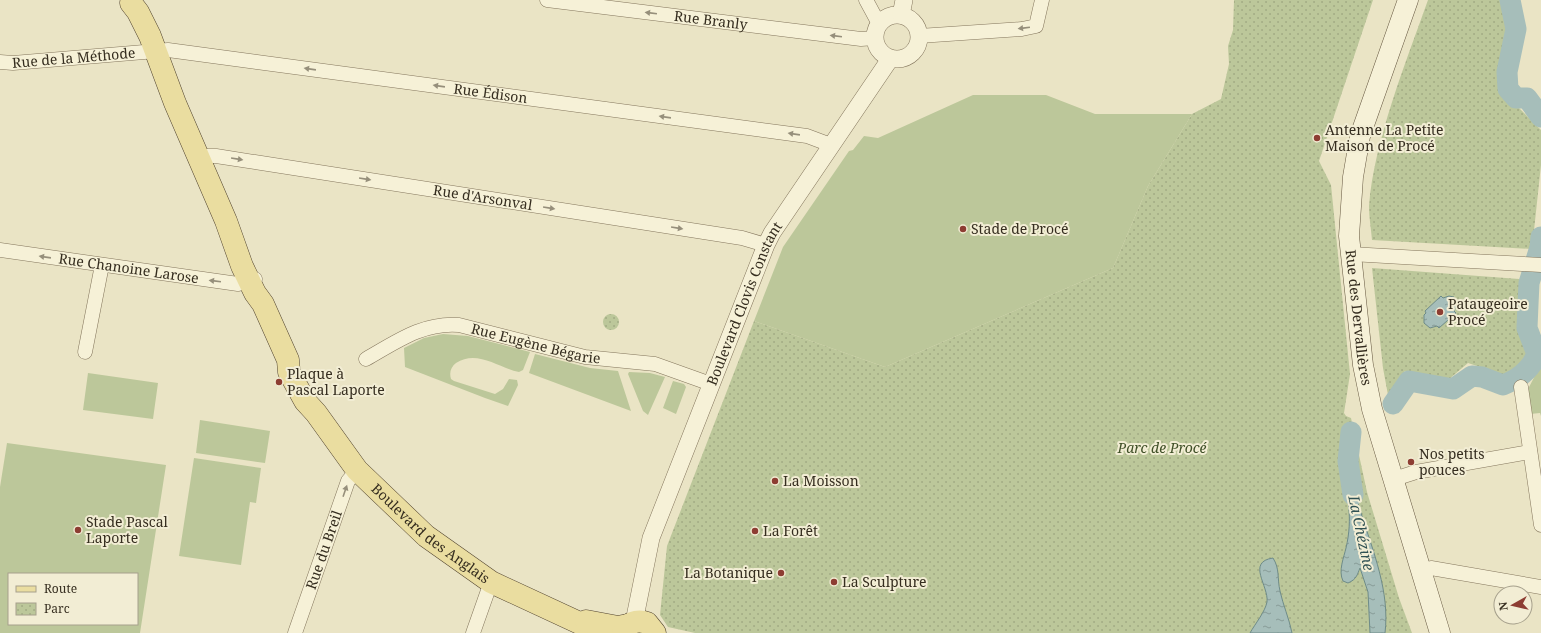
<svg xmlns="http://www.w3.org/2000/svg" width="1541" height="633" viewBox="0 0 1541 633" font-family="'Noto Serif',serif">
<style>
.grass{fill:#bcc79a;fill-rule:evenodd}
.park{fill:url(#park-dots)}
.water{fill:url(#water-ripples);stroke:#6e8b88}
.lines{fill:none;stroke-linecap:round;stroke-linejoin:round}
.river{stroke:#a6beba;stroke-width:21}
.minor-casing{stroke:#84765d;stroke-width:15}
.tertiary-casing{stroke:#84765d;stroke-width:18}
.secondary-casing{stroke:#655740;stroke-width:21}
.primary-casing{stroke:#524430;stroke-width:23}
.minor{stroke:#f6f1d7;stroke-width:14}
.tertiary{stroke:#f6f1d7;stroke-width:17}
.secondary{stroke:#f6f1d7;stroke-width:20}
.primary{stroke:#eadda0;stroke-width:22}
.oneway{fill:#968f7b}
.poi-dot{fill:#8d3d32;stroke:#f2edd4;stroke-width:1.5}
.labels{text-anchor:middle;stroke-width:4;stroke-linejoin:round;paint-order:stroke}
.street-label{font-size:14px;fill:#352d1f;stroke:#f2edd4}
.poi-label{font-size:14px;fill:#352d1f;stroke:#f2edd4;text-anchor:start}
.park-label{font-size:14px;font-style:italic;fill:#405028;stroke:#f2edd4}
.water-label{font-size:15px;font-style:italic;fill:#305153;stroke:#f2edd4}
</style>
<defs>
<pattern id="park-dots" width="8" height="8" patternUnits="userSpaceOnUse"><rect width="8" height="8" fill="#bcc79a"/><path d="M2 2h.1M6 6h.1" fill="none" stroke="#a2ab84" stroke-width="1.8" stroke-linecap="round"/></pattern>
<pattern id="water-ripples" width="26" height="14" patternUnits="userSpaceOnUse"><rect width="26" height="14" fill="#a6beba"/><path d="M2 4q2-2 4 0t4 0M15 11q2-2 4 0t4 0" fill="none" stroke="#889b97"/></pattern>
</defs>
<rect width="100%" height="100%" fill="#eae4c5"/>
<!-- grass -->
<path class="grass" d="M973,95H1046L1095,114H1192L1148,186L1113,268L885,367L754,321L783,247L849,151L853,150L864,136L878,138Z
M443,334L468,336L530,352L523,370L519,372C499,368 477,349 456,363C451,367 449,372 451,379L454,381L495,394L503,389L509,379L517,380L518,385L508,406L485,398L405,367L404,348L424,338Z
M535,354L590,368L618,371L631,411L529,373Z
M1541,364V416L1540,413L1530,414L1527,391Z
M629,372L650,373L665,377L648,415L643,411L628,374Z
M88,373L158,383L153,419L83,410Z
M673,381L684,384L686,387L676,414L663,408Z
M200,420L270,431L265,463L196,453Z
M7,443L166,465L140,633H0V487ZM9,574H137V624H9Z
M194,458L261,468L256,503L250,502L241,565L179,556Z"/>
<!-- park -->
<path class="park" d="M1234,0H1373L1319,161L1331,185L1350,374L1344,413L1346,416L1351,418L1367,492L1399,598L1412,633H695L668,627L660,615L667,546L754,321L885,367L1113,268L1148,186L1192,114L1221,99L1229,64L1228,46L1233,30Z
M1428,0H1506L1511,26L1501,85L1510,99L1541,130V165L1532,249L1372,240C1371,229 1369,217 1369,206C1374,141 1406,62 1428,0Z
M1372,268L1519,279L1520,324L1530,354L1507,376L1468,363L1448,380L1405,371L1388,395L1383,368Z
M603 322a8 8 0 1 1 16 0a8 8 0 1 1-16 0Z"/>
<!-- water -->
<path class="water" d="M1441,296L1443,298L1449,296L1454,297L1457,303L1454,311L1456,313L1439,328L1437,326L1430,328L1424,323V315L1426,313L1425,311Z
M1341,468H1349C1353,483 1356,498 1361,513C1373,551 1390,592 1385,633H1370L1368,592L1360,568C1357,575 1357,579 1348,583L1343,581C1338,571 1344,557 1346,548C1353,518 1348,496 1341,468Z
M1273,558C1280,569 1277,578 1280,591C1283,605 1289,618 1292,633H1250C1255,624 1265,612 1267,602C1269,586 1246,562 1273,558Z"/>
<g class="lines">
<!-- river -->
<path class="river" d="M1510,0L1516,29L1507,72L1508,89L1516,98H1527L1541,117
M1393,404L1409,381L1453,389L1472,376L1482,377L1503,385C1519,379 1531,369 1537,354L1527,328L1528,304L1529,283L1540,247L1541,237
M1351,432L1348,461L1353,495"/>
<defs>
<g id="minor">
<path id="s1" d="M547,0L861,39L875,38"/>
<path d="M866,0L879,24"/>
<path d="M919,36L1022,29L1036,26L1042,0"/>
<path id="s2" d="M0,62L13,63L168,50L807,136L831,145"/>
<path id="s3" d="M198,156H216L742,238L766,245"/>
<path id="s4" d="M0,250L238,284L255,279"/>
<path d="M1351,254L1541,265"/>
<path d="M85,352L102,265"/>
<path id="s5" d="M366,359C396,342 423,322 459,325L585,357L655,364L711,384"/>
<path d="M1521,387L1541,525"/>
<path d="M1394,479L1416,472L1530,452"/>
<path d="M1422,572L1431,568L1541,587"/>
<path id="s6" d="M295,633L348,481L357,470"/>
<path d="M473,633L491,582"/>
</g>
<g id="tertiary">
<circle cx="897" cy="37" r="22"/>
<path d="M901,15L904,0"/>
<path id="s7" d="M634,622L651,538L766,245L772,233L890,59"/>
</g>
<g id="secondary">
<path id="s8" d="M1408,0L1360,136L1353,177L1349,236L1363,365L1372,409L1440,633"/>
</g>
<g id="primary">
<path id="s9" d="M131,3L138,12L150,36L175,103L226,221L242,266L255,293L263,304L288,360L289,372L305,401L316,413L357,470L426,536L491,582L601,633"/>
<path d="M586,621L618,627L628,625"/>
<path d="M623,633C627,623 637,619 647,623L655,633"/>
</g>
</defs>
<!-- minor casing -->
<use href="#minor" class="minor-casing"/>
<!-- tertiary casing -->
<use href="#tertiary" class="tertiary-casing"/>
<!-- secondary casing -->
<use href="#secondary" class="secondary-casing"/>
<!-- primary casing -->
<use href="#primary" class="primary-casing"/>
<!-- minor -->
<use href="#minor" class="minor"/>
<!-- tertiary -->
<use href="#tertiary" class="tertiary"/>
<!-- secondary -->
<use href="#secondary" class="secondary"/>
<!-- primary -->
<use href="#primary" class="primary"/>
</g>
<!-- one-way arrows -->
<defs><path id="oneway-solid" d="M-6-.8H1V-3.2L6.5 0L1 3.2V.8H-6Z"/></defs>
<g class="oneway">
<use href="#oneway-solid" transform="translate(651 13) rotate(-173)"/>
<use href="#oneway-solid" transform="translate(1024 28) rotate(173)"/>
<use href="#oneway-solid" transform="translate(836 36) rotate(-173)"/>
<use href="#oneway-solid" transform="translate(310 69) rotate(-172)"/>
<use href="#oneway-solid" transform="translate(439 86) rotate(-172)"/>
<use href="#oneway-solid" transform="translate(665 117) rotate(-172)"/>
<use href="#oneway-solid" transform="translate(794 134) rotate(-172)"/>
<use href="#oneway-solid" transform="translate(237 159) rotate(9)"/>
<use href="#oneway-solid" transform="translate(365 179) rotate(9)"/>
<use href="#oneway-solid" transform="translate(549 208) rotate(9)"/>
<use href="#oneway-solid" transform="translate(677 228) rotate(9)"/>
<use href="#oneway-solid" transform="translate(45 257) rotate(-172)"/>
<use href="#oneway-solid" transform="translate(215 281) rotate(-173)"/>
<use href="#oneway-solid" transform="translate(345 491) rotate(-71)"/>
</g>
<!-- markers -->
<g class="poi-dot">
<circle cx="1317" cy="138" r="4"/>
<circle cx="963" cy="229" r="4"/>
<circle cx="1440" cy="312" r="4"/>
<circle cx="279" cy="382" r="4"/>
<circle cx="1411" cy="462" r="4"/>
<circle cx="775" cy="481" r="4"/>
<circle cx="78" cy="530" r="4"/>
<circle cx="755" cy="531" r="4"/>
<circle cx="781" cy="573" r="4"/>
<circle cx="834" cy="582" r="4"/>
</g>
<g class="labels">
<!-- street labels -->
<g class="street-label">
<text dy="5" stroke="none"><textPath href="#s1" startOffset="165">Rue Branly</textPath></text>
<text dy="5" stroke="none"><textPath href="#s2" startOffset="74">Rue de la Méthode</textPath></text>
<text dy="5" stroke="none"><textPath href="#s2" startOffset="494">Rue Édison</textPath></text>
<text dy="5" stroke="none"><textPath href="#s3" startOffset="288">Rue d'Arsonval</textPath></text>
<text dy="5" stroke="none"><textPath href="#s4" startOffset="130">Rue Chanoine Larose</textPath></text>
<text dy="5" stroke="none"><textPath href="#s7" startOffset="338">Boulevard Clovis Constant</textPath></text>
<text dy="5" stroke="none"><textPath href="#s8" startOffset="327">Rue des Dervallières</textPath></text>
<text dy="5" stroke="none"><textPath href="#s5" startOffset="180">Rue Eugène Bégarie</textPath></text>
<text dy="5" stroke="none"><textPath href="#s9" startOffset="620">Boulevard des Anglais</textPath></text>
<text dy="5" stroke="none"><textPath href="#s6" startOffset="88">Rue du Breil</textPath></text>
</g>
<!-- poi labels -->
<g class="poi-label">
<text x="1325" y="135">Antenne La Petite<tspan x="1325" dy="16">Maison de Procé</tspan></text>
<text x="971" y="234">Stade de Procé</text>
<text x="1448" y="309">Pataugeoire<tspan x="1448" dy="16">Procé</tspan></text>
<text x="287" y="379">Plaque à<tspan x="287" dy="16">Pascal Laporte</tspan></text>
<text x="1419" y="459">Nos petits<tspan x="1419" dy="16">pouces</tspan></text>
<text x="783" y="486">La Moisson</text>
<text x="86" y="527">Stade Pascal<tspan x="86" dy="16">Laporte</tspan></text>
<text x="763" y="536">La Forêt</text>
<text x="773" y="578" text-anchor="end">La Botanique</text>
<text x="842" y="587">La Sculpture</text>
</g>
<!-- park labels -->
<g class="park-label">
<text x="1162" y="453">Parc de Procé</text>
</g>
<!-- water labels -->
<g class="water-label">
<text transform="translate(1361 533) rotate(78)" y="5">La Chézine</text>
</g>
</g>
<!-- legend -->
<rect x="8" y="573" width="130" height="52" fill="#f2edd4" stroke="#a6a08c"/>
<rect x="16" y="586" width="20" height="6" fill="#eadda0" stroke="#a6a08c"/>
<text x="44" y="593" font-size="12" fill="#352d1f">Route</text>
<rect x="16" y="603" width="20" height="12" fill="url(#park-dots)" stroke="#a6a08c"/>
<text x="44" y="613" font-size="12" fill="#352d1f">Parc</text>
<!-- north arrow -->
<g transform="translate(1513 605) rotate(262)"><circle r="19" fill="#f2edd4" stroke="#a6a08c"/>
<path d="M0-3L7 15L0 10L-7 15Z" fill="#8d3d32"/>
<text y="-6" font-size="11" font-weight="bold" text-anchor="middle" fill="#352d1f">N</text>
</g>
</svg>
